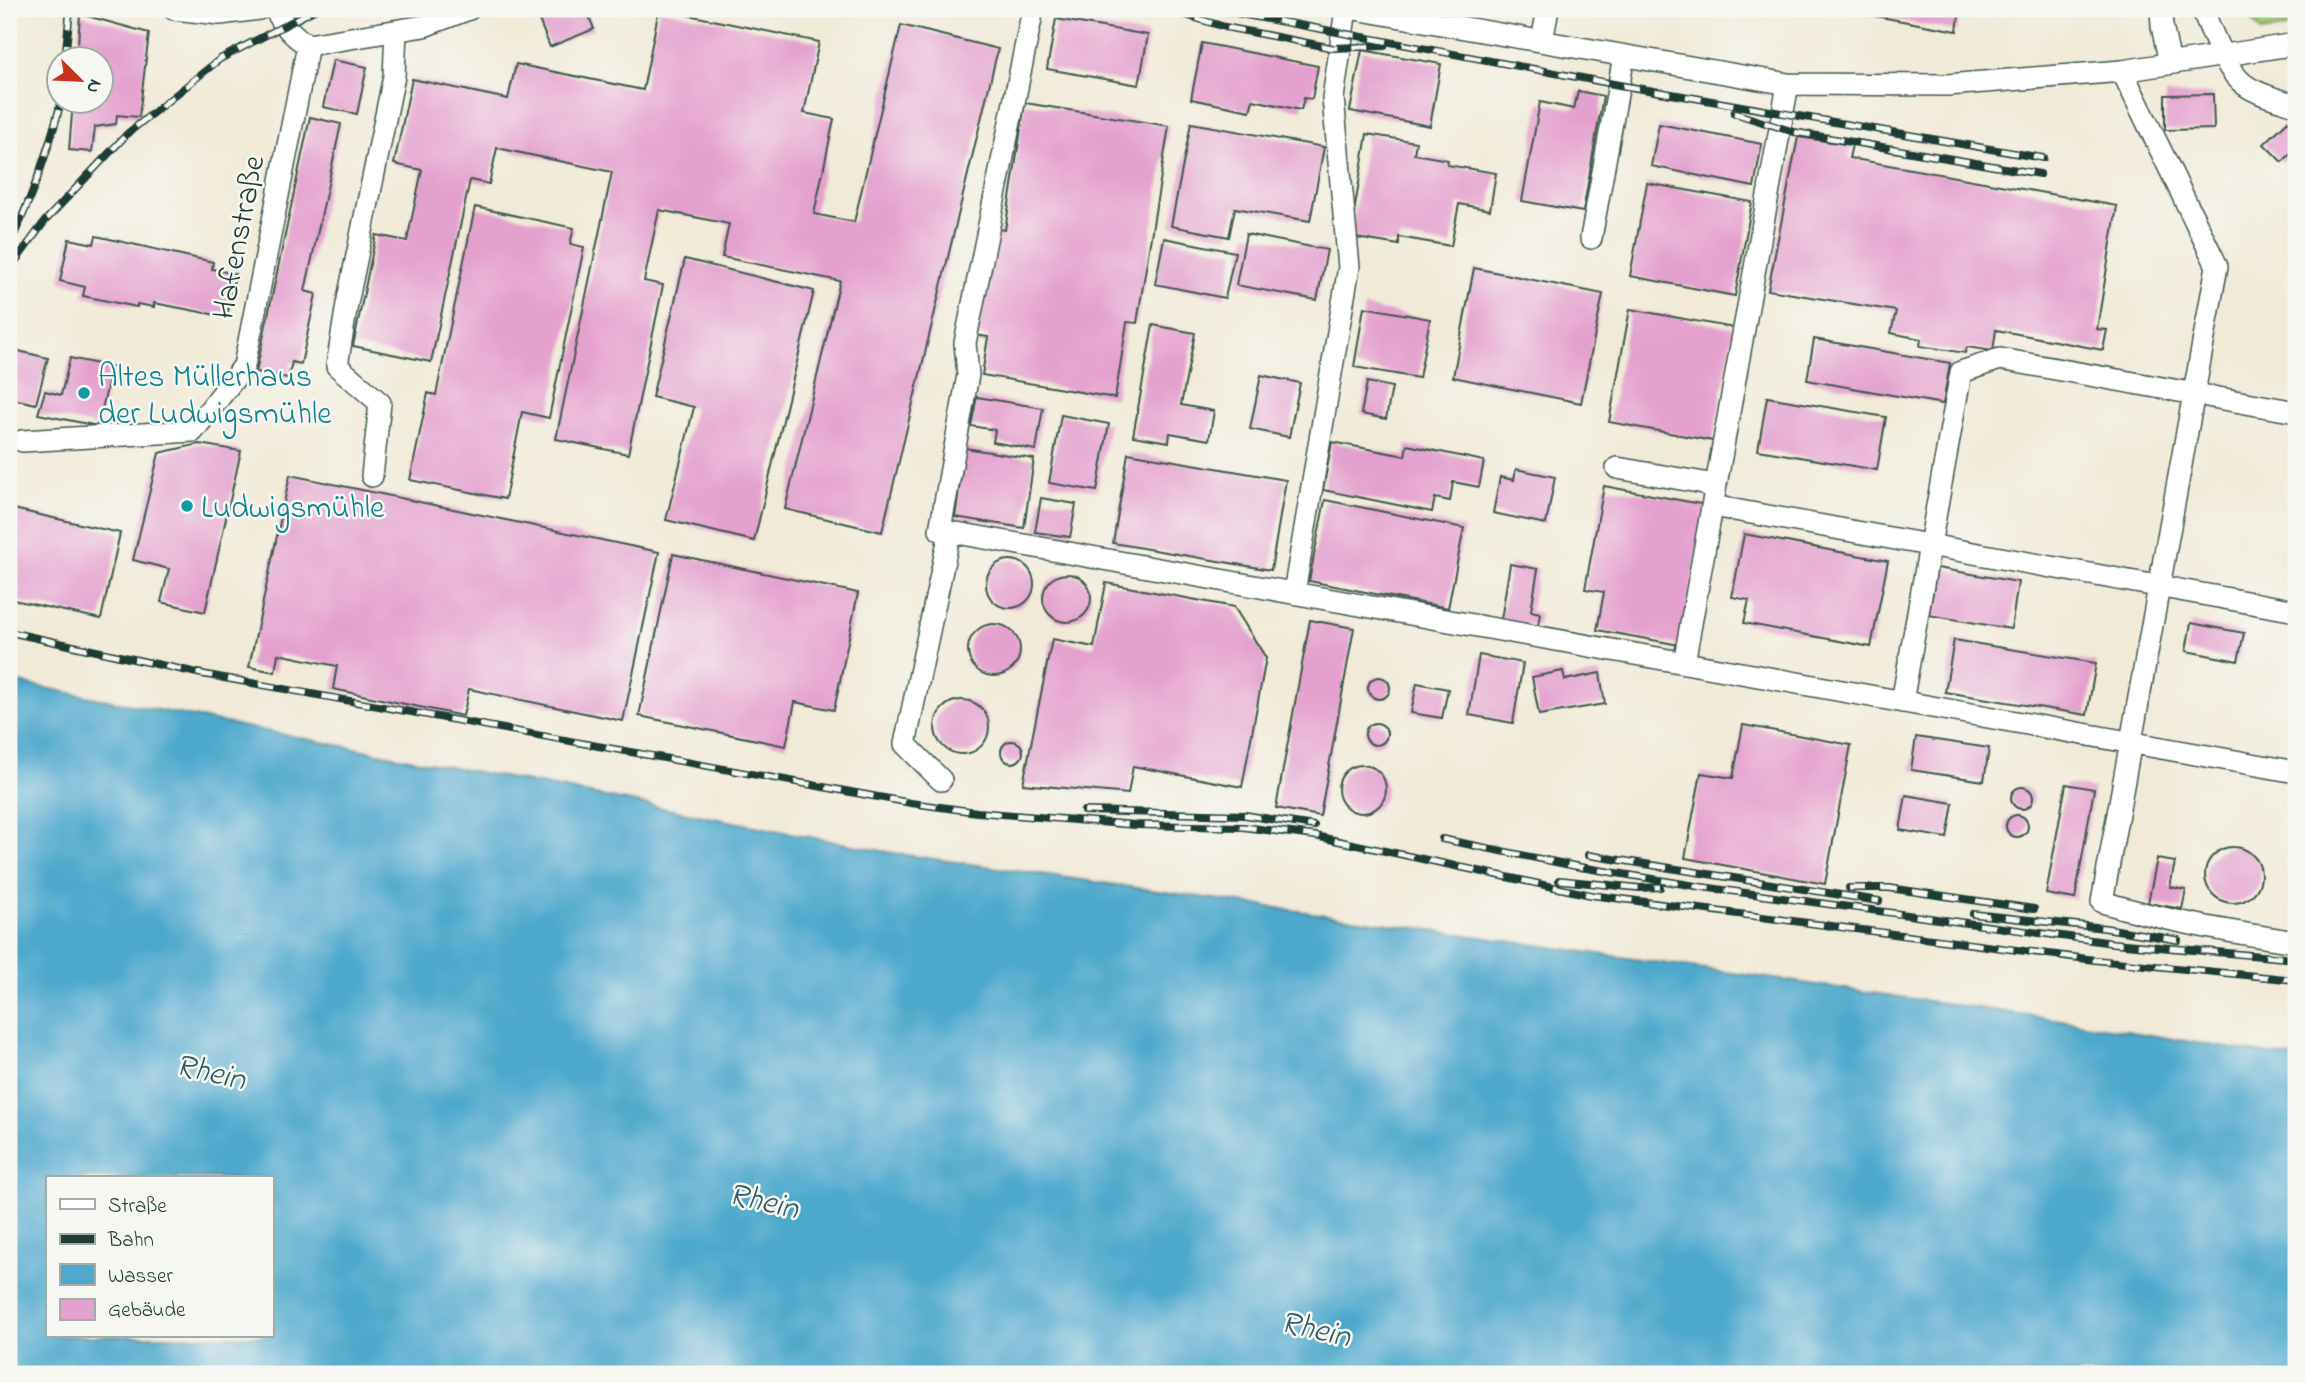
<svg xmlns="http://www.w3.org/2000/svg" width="2305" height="1383" viewBox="0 0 2305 1383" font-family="'Indie Flower',sans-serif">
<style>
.green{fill:#a9cb73;stroke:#648454;stroke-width:2}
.water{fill:#4ea9cc;stroke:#367380;stroke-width:2;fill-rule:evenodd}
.building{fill:#e4a1cd}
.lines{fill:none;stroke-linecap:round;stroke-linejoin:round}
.minor-casing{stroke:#3e574d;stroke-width:24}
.minor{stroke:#fff;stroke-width:21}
.rail-casing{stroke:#1f3d34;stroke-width:8}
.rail{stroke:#f6f6f2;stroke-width:5;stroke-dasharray:16;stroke-linecap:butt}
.culture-dot{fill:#0f9aa8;stroke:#f6f6f2;stroke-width:2.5}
.labels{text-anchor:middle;stroke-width:5;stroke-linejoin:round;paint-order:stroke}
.street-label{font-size:32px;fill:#1f3d34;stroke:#f6f6f2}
.culture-label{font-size:32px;fill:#0d838f;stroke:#f6f6f2;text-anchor:start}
.water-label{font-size:33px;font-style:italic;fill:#2d5d62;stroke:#f6f6f2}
</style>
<rect width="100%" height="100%" fill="#f6f6f2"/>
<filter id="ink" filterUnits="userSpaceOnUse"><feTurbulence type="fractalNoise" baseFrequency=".0143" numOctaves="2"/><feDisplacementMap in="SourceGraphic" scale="14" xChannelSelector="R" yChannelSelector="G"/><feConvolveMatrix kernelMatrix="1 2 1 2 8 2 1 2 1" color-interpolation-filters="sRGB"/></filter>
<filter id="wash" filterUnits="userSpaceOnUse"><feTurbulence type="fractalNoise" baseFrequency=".00686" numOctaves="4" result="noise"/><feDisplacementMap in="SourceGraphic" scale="28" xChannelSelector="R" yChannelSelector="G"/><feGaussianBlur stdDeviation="1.57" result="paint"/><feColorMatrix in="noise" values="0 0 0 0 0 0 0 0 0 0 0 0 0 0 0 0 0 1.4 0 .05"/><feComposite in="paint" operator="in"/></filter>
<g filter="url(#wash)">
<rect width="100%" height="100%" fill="#f1ead8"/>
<!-- green -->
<path class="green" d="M2242,9H2296V26L2262,32Z"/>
<!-- water -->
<path class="water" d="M9,681L893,853L2061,1020L2269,1055L2296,1058V1374H9ZM47,1178H271V1336H47Z"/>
<g id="blocks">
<!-- building -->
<path class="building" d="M567,9H586L594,29L550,47L539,20Z
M659,9L819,42L804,113L834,119L814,214L854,222L901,25L998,49L882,532L785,509L840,281L722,257L729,224L659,210L644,281L663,285L628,454L556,439L612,172L497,148L489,184L470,180L431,362L353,346L376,235L407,241L422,170L394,164L412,79L508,99L516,64L643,90Z
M1837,9H1960L1957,31Z
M80,14L149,33L139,117L117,115L116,124L95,127L92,152L69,150L73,102H102V60H77Z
M1056,19L1148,35L1139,85L1047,69Z
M1202,43L1318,66L1312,99L1304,98L1301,110L1253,100L1250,111L1191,99Z
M1362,50L1441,64L1430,126L1350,111Z
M333,60L367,67L357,114L323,107Z
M1578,91L1603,96L1583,212L1522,201L1540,102L1574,109Z
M2213,94L2214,129L2165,130V95Z
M1025,103L1169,126L1137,323L1127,322L1115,398L982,375L988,337L976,335L994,228L1005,230Z
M310,117L341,124L305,291L316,294L301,364L292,362L288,378L256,372Z
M2288,121L2296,130V149L2282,162L2264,144Z
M1191,123L1324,147L1310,221L1235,208L1229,237L1171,226Z
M1659,124L1762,144L1754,187L1651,166Z
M1367,134L1416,142L1414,154L1448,160L1447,165L1496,173L1490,210L1459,204L1451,246L1399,237V245L1350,237Z
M1798,137L1852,145L1849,158L2117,206L2097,329L2107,330L2103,350L1996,330L1993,351L1967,347L1965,353L1920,346L1921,339L1891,333L1896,311L1768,290Z
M1647,183L1752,202L1735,296L1630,276Z
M475,207L574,228L570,244L584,247L549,418L522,412L505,499L410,480L428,393L436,395Z
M1246,234L1327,250L1317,300L1236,285Z
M96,236L213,262L212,269L235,274L227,317L154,303V307L137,304V307L83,296L85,287L60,281L69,239L94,244Z
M1164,238L1235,252L1225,298L1155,284Z
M685,259L814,291L754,541L666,520L694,407L652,397Z
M1474,268L1603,294L1581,403L1453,377Z
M1364,307L1430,319L1419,378L1354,367Z
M1630,309L1734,328L1713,441L1609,422Z
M1153,325L1195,333L1181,405L1214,411L1209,440L1170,433L1169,442L1133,436Z
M1814,339L1950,363L1943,404L1807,380Z
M10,349L48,358L36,404L9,398Z
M70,358L112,367L98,426L38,414L45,391L61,395Z
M1261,375L1300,383L1289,437L1250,429Z
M1367,382L1392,387L1386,419L1361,414Z
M977,397L1043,408L1036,450L993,442L995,430L971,426Z
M1767,397L1886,417L1877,470L1758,450Z
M1061,415L1109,424L1097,491L1049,483Z
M1332,442L1405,456L1407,445L1484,461L1479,487L1453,482L1450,501L1435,498L1432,512L1323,490Z
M199,444L241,451L205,612L161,602L169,569L133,560L159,453Z
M965,448L1034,459L1024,528L955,517Z
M1128,453L1286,480L1271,570L1113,543Z
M1516,469L1555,477L1546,524L1493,513L1500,477L1514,480Z
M290,475L659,552L623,721L469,689L463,716L333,689L337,666L278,654L275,672L249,667Z
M1604,486L1706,505L1680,645L1597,630L1604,592L1585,589Z
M1041,498L1076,504L1070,537L1035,532Z
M1325,500L1464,528L1448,608L1309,581Z
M9,508L120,533L101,619L9,599Z
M1744,534L1888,561L1871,647L1744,623L1749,600L1732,597Z
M673,554L858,593L834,710L795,702L786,746L639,716Z
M986 584a24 24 0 1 1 48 0a24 24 0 1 1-48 0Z
M1510,564L1538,569L1531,611L1540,613L1538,626L1501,620Z
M1937,568L2018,582L2011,629L1929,615Z
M1043 598a24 24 0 1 1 48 0a24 24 0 1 1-48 0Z
M1106,583L1234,607L1266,658L1242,787L1133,766L1128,794L1023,784L1052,639L1094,647Z
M1310,620L1354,628L1320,816L1276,808Z
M2191,623L2244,633L2238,661L2186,651Z
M968 650a26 26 0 1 1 52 0a26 26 0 1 1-52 0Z
M1954,640L2096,663L2087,715L1945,692Z
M1479,655L1523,663L1513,723L1469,715Z
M1563,671L1565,680L1600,673L1605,704L1539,715L1532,677Z
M1368 688a11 11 0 1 1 22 0a11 11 0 1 1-22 0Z
M1417,683L1448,689L1442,718L1411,713Z
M935 727a27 27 0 1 1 54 0a27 27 0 1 1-54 0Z
M1365 734a11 11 0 1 1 22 0a11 11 0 1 1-22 0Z
M1743,725L1851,745L1825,884L1685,858L1701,773L1733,778Z
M1916,737L1989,748L1984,781L1911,770Z
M1001 752a11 11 0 1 1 22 0a11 11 0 1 1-22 0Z
M1338 789a24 24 0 1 1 48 0a24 24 0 1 1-48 0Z
M2066,784L2094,789L2075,899L2046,894Z
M2011 798a11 11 0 1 1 22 0a11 11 0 1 1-22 0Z
M1906,795L1953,803L1947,838L1900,830Z
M2006 826a11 11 0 1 1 22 0a11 11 0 1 1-22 0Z
M2205 875a28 28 0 1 1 56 0a28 28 0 1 1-56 0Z
M2157,859L2175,862L2170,887L2186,890L2182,909L2148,903Z"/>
</g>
</g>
<g filter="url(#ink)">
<use href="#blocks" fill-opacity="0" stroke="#3e574d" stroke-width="2"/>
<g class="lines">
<defs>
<path id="minor" d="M174,9L220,14L259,9
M1033,9L965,343L968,375L940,530L2296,772
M1355,9L1788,84L1947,85L2122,71L2296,44
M2161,9L2162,26L2170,63
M2202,9C2212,31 2225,71 2245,85C2259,95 2280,100 2296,105
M1542,41L1548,9
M308,45L424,26L469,9
M2122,71L2217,266L2102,902C2166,921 2230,932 2296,942
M1591,238L1624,56
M22,441L193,431L244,366L308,45C292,36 284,25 275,9
M1617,468L1704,483L1715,490
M372,476L380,403L337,366L347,304L394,76L396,31
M1712,506L2296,611
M1294,593L1349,267L1333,98L1346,9
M1684,663L1788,84
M1902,702L1961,372L2000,359L2296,412
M941,780L905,744L950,532"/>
</defs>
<!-- minor casing -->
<use href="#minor" class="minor-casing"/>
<!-- minor -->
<use href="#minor" class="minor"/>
<defs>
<path id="rail" d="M1166,9L1225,27L1333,48L1384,46
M1214,9L1619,85L2043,158
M65,60L70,9
M1734,113L1794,132L2040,174
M9,245C32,199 48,151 61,102
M9,270L45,221L128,133L220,59L316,9
M9,632L202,674L911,803L977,812L1135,825L1243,827L1315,836L1591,895L2095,960L2296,980
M1084,811L1245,815L1314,826
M1442,839L1580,867L1702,887L2113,943L2296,959
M1588,855L1879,901
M1559,880L1640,888L1660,887
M1849,888H1889L2034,909
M1973,914L2105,928L2178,940"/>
</defs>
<!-- rail casing -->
<use href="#rail" class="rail-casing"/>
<!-- rail -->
<use href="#rail" class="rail"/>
</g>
</g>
<!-- markers -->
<g class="culture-dot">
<circle cx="84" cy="393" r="7"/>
<circle cx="187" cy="506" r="7"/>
</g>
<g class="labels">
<!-- street labels -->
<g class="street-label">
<text transform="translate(237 237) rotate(-79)" y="11">Hafenstraße</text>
</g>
<!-- culture labels -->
<g class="culture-label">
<text x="98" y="386">Altes Müllerhaus<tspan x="98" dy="37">der Ludwigsmühle</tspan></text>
<text x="201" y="517">Ludwigsmühle</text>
</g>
<!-- water labels -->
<g class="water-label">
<text transform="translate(211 1070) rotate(13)" y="12">Rhein</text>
<text transform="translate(764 1199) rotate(13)" y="12">Rhein</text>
<text transform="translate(1316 1327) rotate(13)" y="12">Rhein</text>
</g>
</g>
<!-- margin -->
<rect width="2305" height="1383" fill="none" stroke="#f6f6f2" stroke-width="35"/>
<!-- legend -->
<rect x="46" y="1176" width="228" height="161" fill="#f6f6f2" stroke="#a0aca6" stroke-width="2"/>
<rect x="60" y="1199" width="35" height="10" fill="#ffffff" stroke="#a0aca6" stroke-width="2"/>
<text x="108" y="1212" font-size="21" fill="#1f3d34">Straße</text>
<rect x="60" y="1234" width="35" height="10" fill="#1f3d34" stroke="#a0aca6" stroke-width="2"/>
<text x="108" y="1246" font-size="21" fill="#1f3d34">Bahn</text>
<rect x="60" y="1264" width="35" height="21" fill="#4ea9cc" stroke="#a0aca6" stroke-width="2"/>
<text x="108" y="1282" font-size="21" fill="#1f3d34">Wasser</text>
<rect x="60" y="1299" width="35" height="21" fill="#e4a1cd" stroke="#a0aca6" stroke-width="2"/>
<text x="108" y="1316" font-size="21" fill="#1f3d34">Gebäude</text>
<!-- north arrow -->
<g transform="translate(80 80) rotate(114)"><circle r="33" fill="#f6f6f2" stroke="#a0aca6" stroke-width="2"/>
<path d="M0-5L12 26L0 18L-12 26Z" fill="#c8321e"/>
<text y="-10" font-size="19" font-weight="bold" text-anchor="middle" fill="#1f3d34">N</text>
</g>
</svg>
